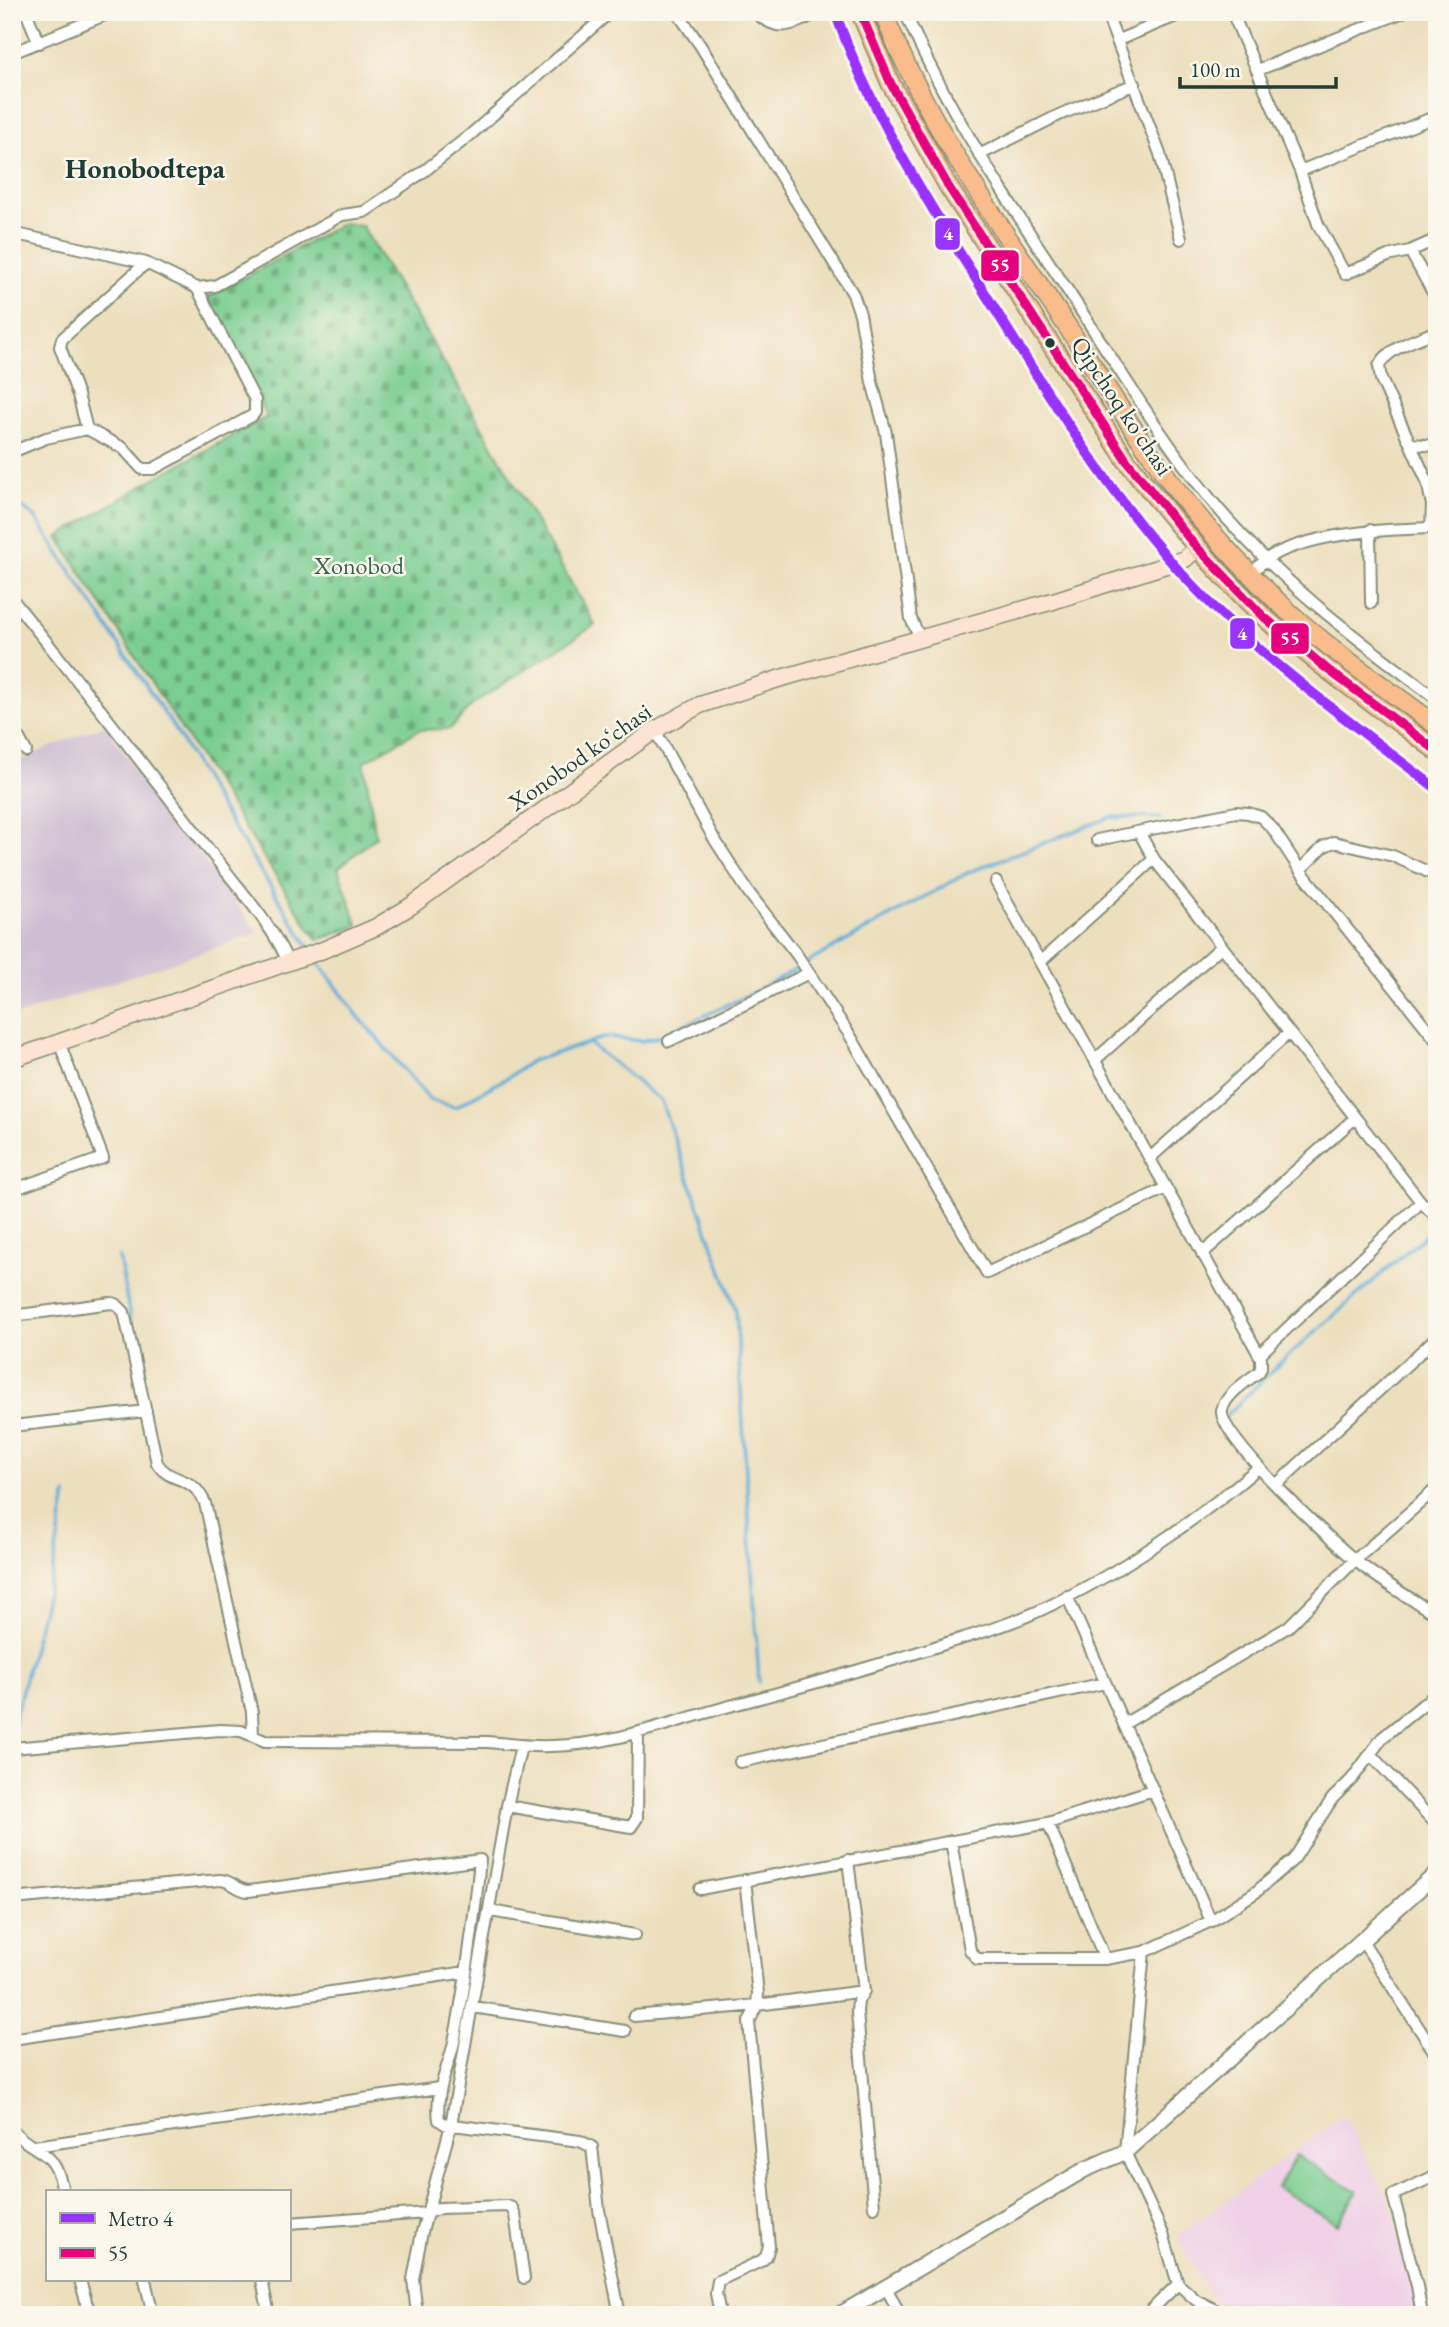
<svg xmlns="http://www.w3.org/2000/svg" width="1449" height="2327" viewBox="0 0 1449 2327" font-family="'EB Garamond',serif">
<style>
.built{fill:#efd0e6}
.industrial{fill:#cdbed2}
.cemetery{fill:url(#cemetery-stones);stroke:#4c8662;stroke-width:2}
.pitch{fill:#7ace91;stroke:#4c8662;stroke-width:2}
.lines{fill:none;stroke-linecap:round;stroke-linejoin:round}
.stream{stroke:#5fabd8;stroke-width:3.5}
.minor-casing{stroke:#868e78;stroke-width:14}
.tertiary-casing{stroke:#868e78;stroke-width:18}
.secondary-casing{stroke:#868e78;stroke-width:19}
.primary-casing{stroke:#868e78;stroke-width:21}
.minor{stroke:#fff;stroke-width:10}
.tertiary{stroke:#fff;stroke-width:14}
.secondary{stroke:#fde4d0;stroke-width:16}
.primary{stroke:#f9bc8a;stroke-width:18}
.bus-1-casing{stroke:#fbf7ec;stroke-width:14}
.bus-1{stroke:#e5007d;stroke-width:9}
.metro-1-casing{stroke:#fbf7ec;stroke-width:16}
.metro-1{stroke:#93f;stroke-width:10}
.bus-dot{fill:#1f3d34;stroke:#fbf7ec;stroke-width:2.5}
.labels{text-anchor:middle;stroke-width:5;stroke-linejoin:round;paint-order:stroke}
.street-label{font-size:24px;fill:#1f3d34;stroke:#fbf7ec}
.park-label{font-size:24px;fill:#36614b;stroke:#fbf7ec}
.quarter-label{font-size:28px;font-weight:bold;fill:#1f3d34;stroke:#fbf7ec}
.line-badge{stroke:#fbf7ec;stroke-width:2.5}
.badge-label{font-size:19px;text-anchor:middle;font-weight:bold;fill:#fff}
</style>
<defs>
<pattern id="cemetery-stones" width="16" height="16" patternUnits="userSpaceOnUse" patternTransform="scale(1.75)"><rect width="16" height="16" fill="#7ace91"/><path d="M2 7V4a2 2 0 0 1 4 0v3zM10 15v-3a2 2 0 0 1 4 0v3z" fill="#63a877"/></pattern>
</defs>
<rect width="100%" height="100%" fill="#fbf7ec"/>
<filter id="ink" filterUnits="userSpaceOnUse"><feTurbulence type="fractalNoise" baseFrequency=".0143" numOctaves="2"/><feDisplacementMap in="SourceGraphic" scale="14" xChannelSelector="R" yChannelSelector="G"/><feConvolveMatrix kernelMatrix="1 2 1 2 8 2 1 2 1" color-interpolation-filters="sRGB"/></filter>
<filter id="wash" filterUnits="userSpaceOnUse"><feTurbulence type="fractalNoise" baseFrequency=".00686" numOctaves="4" result="noise"/><feDisplacementMap in="SourceGraphic" scale="28" xChannelSelector="R" yChannelSelector="G"/><feGaussianBlur stdDeviation="1.57" result="paint"/><feColorMatrix in="noise" values="0 0 0 0 0 0 0 0 0 0 0 0 0 0 0 0 0 1.4 0 .05"/><feComposite in="paint" operator="in"/></filter>
<g filter="url(#wash)">
<rect width="100%" height="100%" fill="#ecdfbd"/>
<!-- built -->
<path class="built" d="M1344,2115L1388,2198L1417,2303L1414,2314L1244,2315L1211,2299L1177,2236Z"/>
<!-- industrial -->
<path class="industrial" d="M104,725L258,933L12,1017V763Z"/>
<!-- cemetery -->
<path class="cemetery" d="M343,223L362,226L471,408L595,625L473,704L450,729L419,730L364,762L376,837L338,868L358,926L317,940L58,537L155,478L267,417L207,298Z"/>
<!-- pitch -->
<path class="pitch" d="M1296,2155L1357,2191L1338,2224L1277,2188Z"/>
<g class="lines">
<!-- stream -->
<path class="stream" d="M12,495L16,503L35,517L178,734L214,797L310,949
M316,959L358,1016L430,1100L455,1107L512,1075L531,1061L589,1043L661,1101L736,1311L759,1682
M590,1042L606,1037L642,1041L661,1036L755,992L969,872L1111,817L1161,818
M119,1257L131,1322
M1227,1415L1280,1363L1437,1225
M12,1729L52,1574L66,1495"/>
</g>
</g>
<g filter="url(#ink)">
<g class="lines">
<defs>
<path id="minor" d="M26,12L39,43
M677,12L700,45L853,294L860,314L872,382L886,433L911,619L920,638
M755,12C781,36 792,23 821,12
M905,12C946,108 1004,195 1062,282C1111,355 1155,431 1211,500C1276,579 1355,638 1437,699
M1106,12L1160,154L1181,239
M1232,12L1300,171L1318,224L1345,274L1388,256L1410,251L1437,239
M1118,40L1186,12
M12,53L112,12
M1258,70L1403,12
M979,155L1059,115L1135,84
M1300,171L1437,116
M12,233L146,263L197,288L215,286L342,215L364,212L423,172L469,136L610,12
M1410,251L1437,300
M146,263L62,339L60,347L78,395L87,429L123,448L142,469H153L252,416L255,412V400L197,288
M1411,444L1437,446
M12,452L46,438L87,429
M1431,528L1432,505L1427,481L1381,379L1379,366C1388,347 1419,339 1437,331
M1370,530L1371,603
M1250,574C1258,567 1266,558 1275,554C1322,532 1386,529 1436,528
M12,599C79,682 145,766 209,850C232,880 276,929 288,963
M12,725L26,751
M655,730L713,837L749,893L797,955L851,1037L987,1273L1166,1188
M1139,832L1154,859L1421,1202L1437,1217
M1097,840L1236,812L1248,813L1261,817L1273,829L1300,870L1437,1041
M1154,859L1040,962L1261,1358V1368L1259,1372C1246,1382 1226,1394 1222,1410C1217,1436 1333,1542 1356,1561C1381,1581 1409,1598 1437,1615
M1300,870L1323,847L1334,842L1393,856L1437,876
M996,882L1040,962
M669,1041L809,973
M1095,1060L1222,946
M1150,1158L1289,1033
M12,1190L103,1158L59,1042
M1202,1254L1355,1118
M12,1316L111,1303L116,1304L124,1312L157,1463C171,1485 192,1473 205,1503L252,1712L253,1736
M1259,1355L1421,1202
M12,1426L146,1411
M1276,1485L1437,1337
M1067,1596L1211,1921
M1124,1724L1288,1627L1355,1560L1437,1488
M12,1748L220,1730L241,1731L265,1741L488,1742C509,1744 530,1747 551,1746C615,1745 676,1720 737,1704C805,1686 873,1667 941,1645C976,1634 1012,1624 1045,1608C1118,1574 1197,1520 1258,1468
M1370,1754L1437,1825
M740,1762L1105,1683
M507,1806L631,1827L637,1818L638,1733
M1048,1823L1105,1959
M951,1841L970,1950L977,1959H1105L1144,1952
M848,1860L864,1991L858,2001L857,2012L874,2207
M700,1889L1048,1823L1153,1790
M12,1899L220,1880C232,1880 237,1891 249,1891L480,1860C474,1921 466,1982 454,2042C448,2070 435,2090 439,2120L445,2124L580,2141L592,2147L599,2210L620,2315
M490,1911L635,1935
M1361,1939L1437,2056
M473,2007L625,2031
M634,2016L757,2005L864,1991
M12,2039L466,1972
M12,2130C38,2157 55,2147 63,2192
M35,2146L439,2088
M289,2223L427,2213L440,2208L507,2206L512,2208L515,2215L524,2278
M80,2280L90,2315
M145,2280L153,2315
M262,2280L269,2315
M886,2287L900,2315
M417,2315L413,2279L422,2232L451,2125L507,1806L521,1746
M720,2315L716,2293L718,2281L761,2261L766,2257L769,2247L749,2022L757,2005L758,1993L745,1880
M1146,2315L1178,2284
M1225,2315L1196,2300L1178,2284L1163,2234L1125,2152L1144,1952L1211,1921L1256,1892L1294,1859L1332,1799L1352,1779L1382,1738L1437,1693
M1422,2315L1417,2286L1393,2195L1437,2175"/>
<path id="tertiary" d="M839,2315L1084,2170L1125,2152L1437,1873"/>
<path id="secondary" d="M12,1059L323,950L376,927L411,906L655,730L700,705L778,679L1053,601L1185,559L1197,548"/>
<path id="primary" d="M860,12L891,84L948,186L1127,461C1170,516 1213,569 1264,617C1318,666 1379,707 1437,751
M883,12C928,126 999,225 1067,326C1097,372 1125,419 1157,463C1191,512 1232,557 1275,599C1323,646 1382,685 1437,726"/>
</defs>
<!-- minor casing -->
<use href="#minor" class="minor-casing"/>
<!-- tertiary casing -->
<use href="#tertiary" class="tertiary-casing"/>
<!-- secondary casing -->
<use href="#secondary" class="secondary-casing"/>
<!-- primary casing -->
<use href="#primary" class="primary-casing"/>
<!-- minor -->
<use href="#minor" class="minor"/>
<!-- tertiary -->
<use href="#tertiary" class="tertiary"/>
<!-- secondary -->
<use href="#secondary" class="secondary"/>
<!-- primary -->
<use href="#primary" class="primary"/>
<defs>
<path id="bus-1" d="M860,12L891,84L948,186L1127,461L1192,542L1264,617L1327,669L1437,751"/>
</defs>
<!-- bus-1 casing -->
<use href="#bus-1" class="bus-1-casing"/>
<!-- bus-1 -->
<use href="#bus-1" class="bus-1"/>
<defs>
<path id="metro-1" d="M835,12C869,108 922,193 976,279C1040,380 1101,485 1182,574C1257,656 1349,721 1437,789"/>
</defs>
<!-- metro-1 casing -->
<use href="#metro-1" class="metro-1-casing"/>
<!-- metro-1 -->
<use href="#metro-1" class="metro-1"/>
</g>
</g>
<!-- markers -->
<circle class="bus-dot" cx="1050" cy="343" r="6"/>
<g class="labels">
<!-- street labels -->
<g class="street-label">
<text transform="translate(1122 406) rotate(56)" y="8">Qipchoq ko'chasi</text>
<text transform="translate(580 757) rotate(-35)" y="8">Xonobod koʻchasi</text>
</g>
<!-- park labels -->
<g class="park-label">
<text x="359" y="574">Xonobod</text>
</g>
<!-- quarter labels -->
<g class="quarter-label">
<text x="145" y="178">Honobodtepa</text>
</g>
</g>
<g class="line-badge">
<rect x="934" y="217" width="27" height="34" rx="7" fill="#93f"/>
<rect x="980" y="249" width="40" height="33" rx="7" fill="#e5007d"/>
<rect x="1229" y="617" width="27" height="33" rx="7" fill="#93f"/>
<rect x="1270" y="622" width="40" height="33" rx="7" fill="#e5007d"/>
</g>
<g class="badge-label">
<text x="948" y="240">4</text>
<text x="1000" y="272">55</text>
<text x="1242" y="640">4</text>
<text x="1290" y="645">55</text>
</g>
<!-- margin -->
<rect width="1449" height="2327" fill="none" stroke="#fbf7ec" stroke-width="42"/>
<!-- legend -->
<rect x="46" y="2190" width="245" height="91" fill="#fbf7ec" stroke="#a3ada2" stroke-width="2"/>
<rect x="60" y="2213" width="35" height="10" fill="#9933ff" stroke="#a3ada2" stroke-width="2"/>
<text x="108" y="2226" font-size="21" fill="#1f3d34">Metro 4</text>
<rect x="60" y="2248" width="35" height="10" fill="#e5007d" stroke="#a3ada2" stroke-width="2"/>
<text x="108" y="2260" font-size="21" fill="#1f3d34">55</text>
<!-- scale -->
<path d="M1180 77v10h156v-10" fill="none" stroke="#1f3d34" stroke-width="3.5"/>
<text x="1190" y="77" font-size="21" fill="#1f3d34" stroke="#fbf7ec" stroke-width="5" paint-order="stroke">100 m</text>
</svg>
